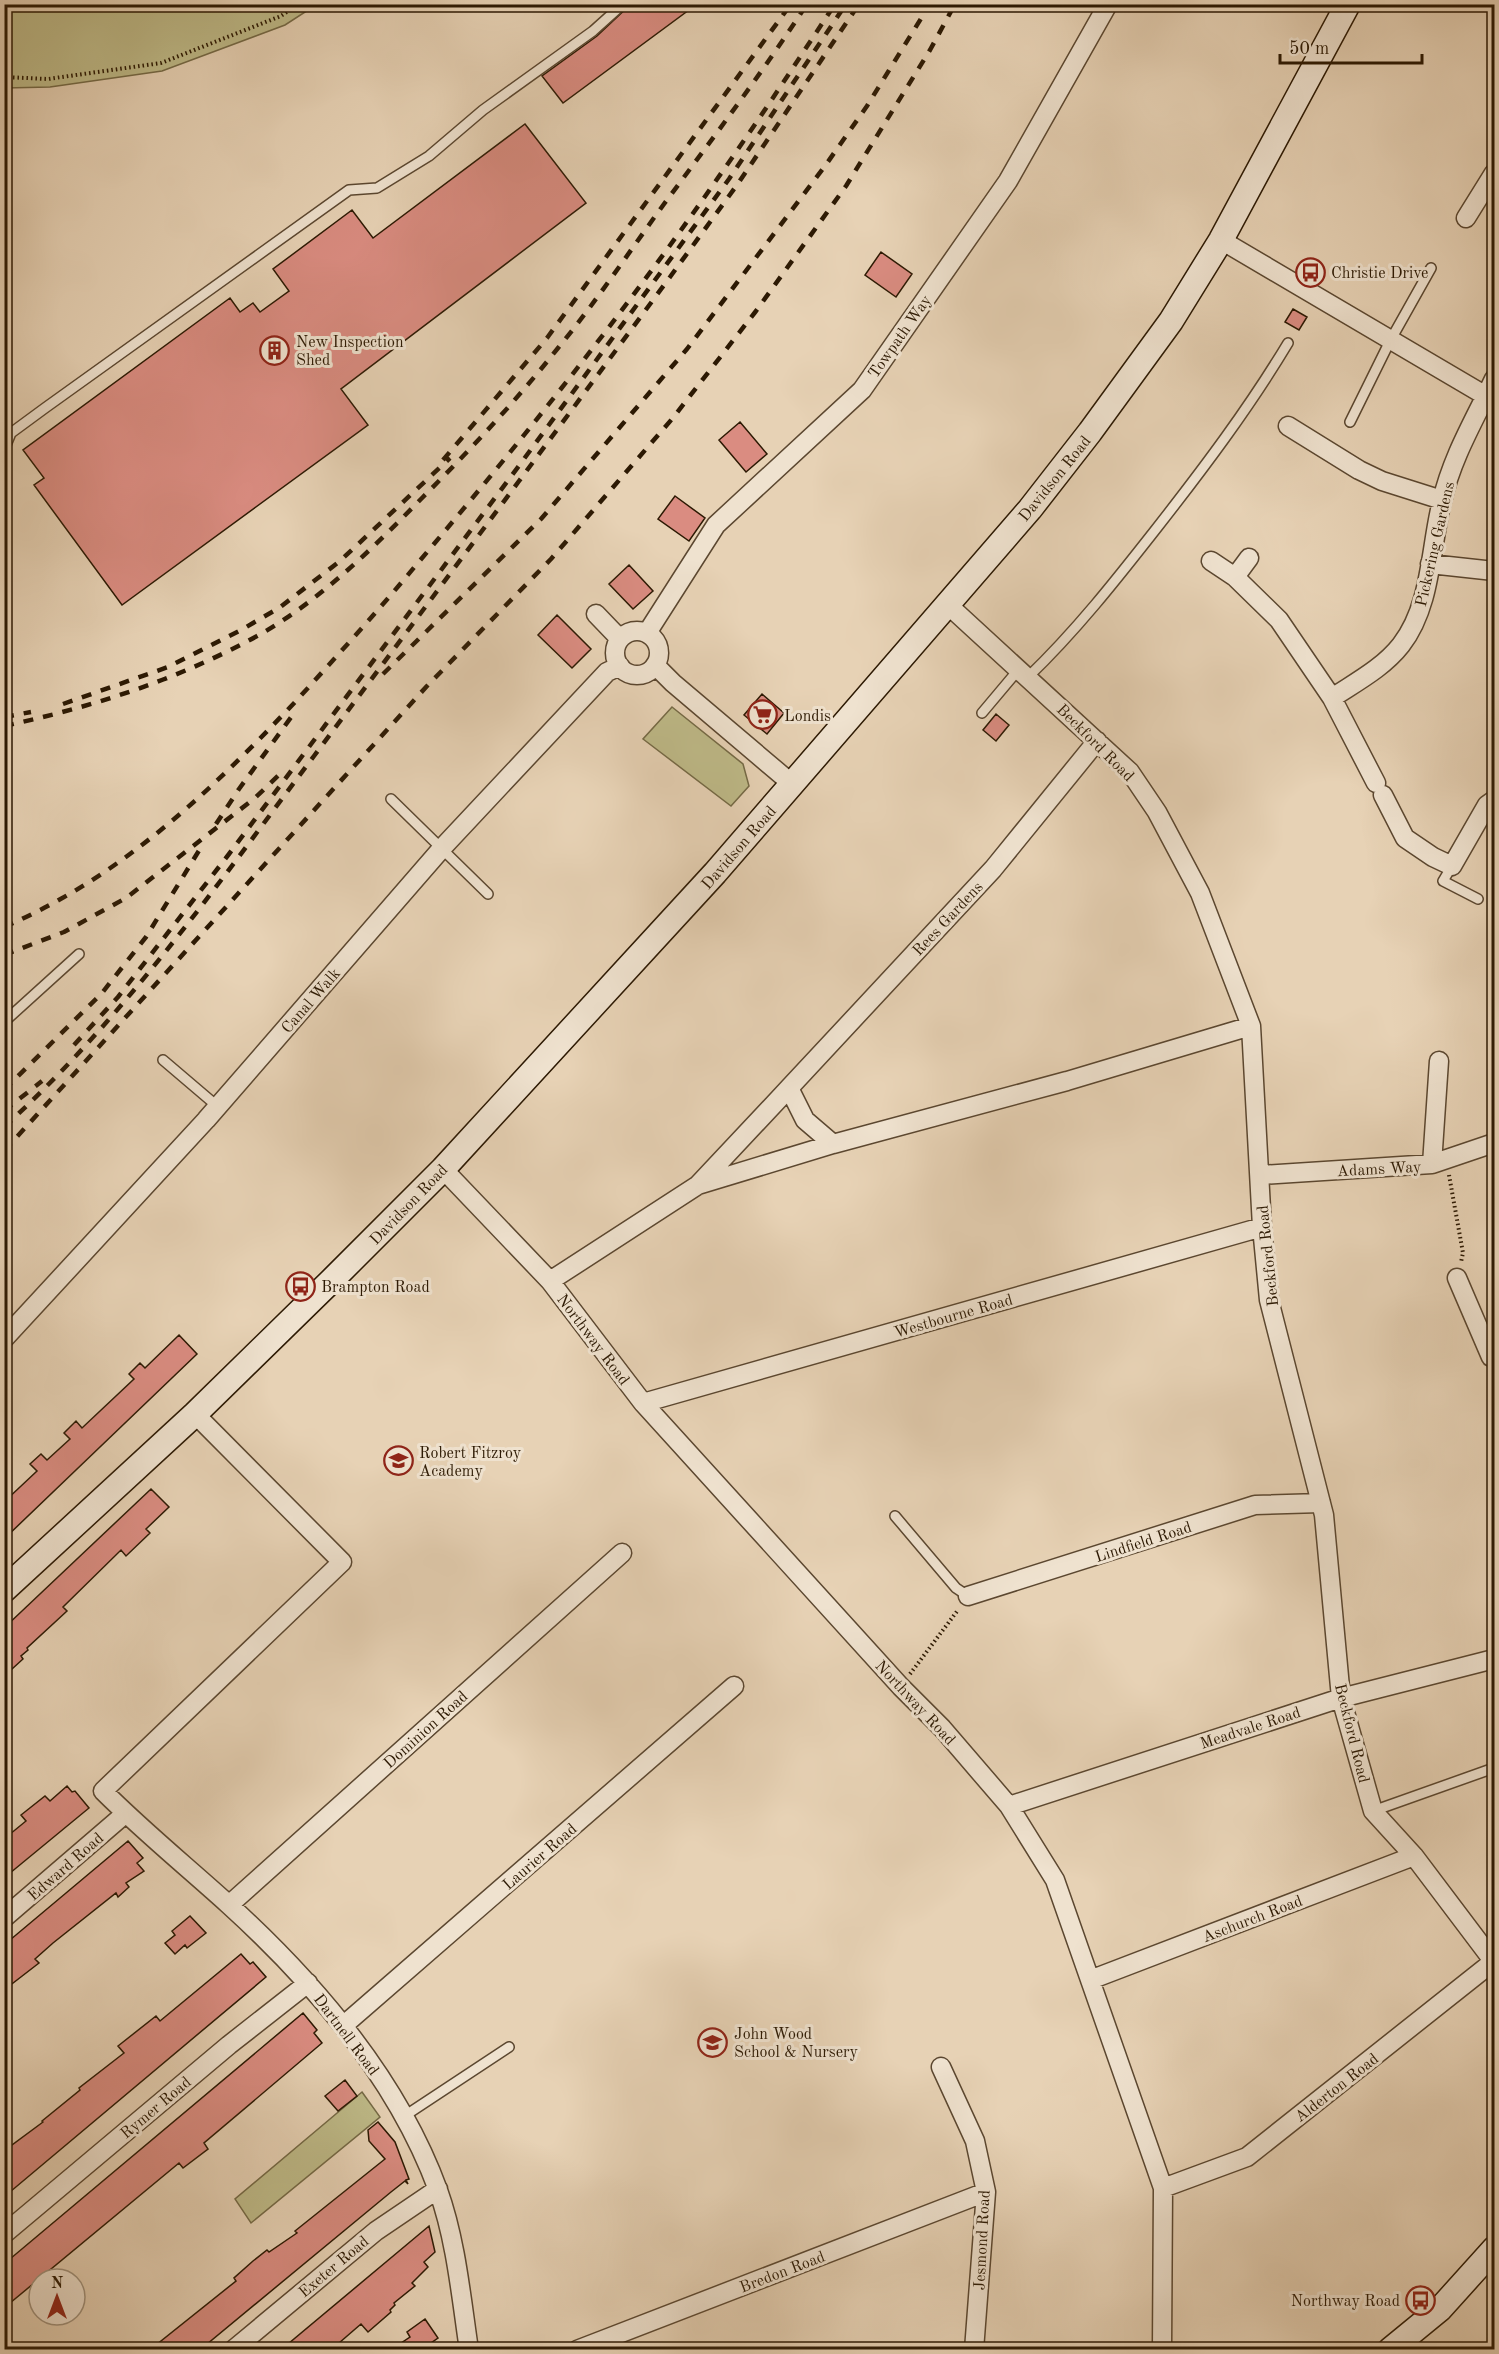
<svg xmlns="http://www.w3.org/2000/svg" width="1499" height="2354" viewBox="0 0 1499 2354" font-family="'Old Standard TT',serif">
<style>
.green{fill:#beba88;stroke:#756a46;stroke-width:1.5}
.building{fill:#da8c81;stroke:#2c1903;stroke-width:1.5}
.lines{fill:none;stroke-linecap:round;stroke-linejoin:round}
.lane-casing{stroke:#5b4730;stroke-width:12}
.street-casing{stroke:#5b4730;stroke-width:21}
.secondary-casing{stroke:#2c1903;stroke-width:27}
.path{stroke:#2c1903;stroke-width:4;stroke-dasharray:1.5 3;stroke-linecap:butt}
.lane{stroke:#efe2cf;stroke-width:9}
.street{stroke:#efe2cf;stroke-width:18}
.secondary{stroke:#efe2cf;stroke-width:24}
.rail{stroke:#2c1903;stroke-width:4.5;stroke-dasharray:10 10;stroke-linecap:butt}
.labels{text-anchor:middle;stroke-width:6;stroke-linejoin:round;paint-order:stroke}
.poi-label{font-size:16px;fill:#2c1903;stroke:#efe2cf;text-anchor:start}
.street-label{font-size:16px;fill:#2c1903;stroke:#efe2cf}
</style>
<rect width="100%" height="100%" fill="#e7d2b5"/>
<filter id="stains"><feTurbulence type="fractalNoise" baseFrequency=".00333" numOctaves="4"/><feColorMatrix values="0 0 0 0 .2 0 0 0 0 .09 0 0 0 0 .02 0 0 0 .5 -.17"/></filter>
<radialGradient id="worn" r=".72"><stop offset=".6" stop-color="#630" stop-opacity="0"/><stop offset="1" stop-color="#630" stop-opacity=".3"/></radialGradient>
<!-- green -->
<path class="green" d="M4,5L5,4L316,5L285,25L162,71L50,87L5,88Z
M672,707L743,764L749,786L731,806L643,739Z
M362,2092L380,2117L251,2223L235,2199Z"/>
<!-- building -->
<path class="building" d="M631,4H697L563,103L542,76L597,36Z
M525,124L586,203L341,389L368,425L122,605L34,485L44,478L23,450L230,298L240,312L253,303L260,312L289,291L273,269L352,210L373,238Z
M881,252L912,274L896,297L865,275Z
M1293,309L1307,317L1299,330L1285,322Z
M740,422L767,454L746,472L719,440Z
M675,496L705,518L689,541L658,519Z
M629,565L653,591L633,609L609,584Z
M557,615L591,649L572,668L538,635Z
M762,694L784,713L767,734L744,715Z
M996,714L1009,725L996,741L983,730Z
M179,1335L197,1354L4,1539V1502L37,1471L30,1464L41,1454L47,1460L70,1439L64,1433L76,1421L82,1428L134,1379L129,1374L140,1363L145,1368Z
M151,1489L169,1507L146,1529L150,1533L126,1556L121,1550L63,1607L67,1611L27,1648L28,1650L21,1656L23,1659L12,1669L10,1667L4,1672V1628Z
M67,1786L72,1792L75,1791L89,1808L4,1878V1839L26,1821L21,1815L45,1796L50,1801Z
M128,1841L143,1858L137,1863L144,1871L126,1883L129,1887L118,1897L116,1893L53,1943L35,1959L39,1963L4,1990V1945Z
M190,1916L206,1933L187,1948L185,1945L175,1954L165,1943L175,1935L172,1931Z
M241,1954L250,1964L253,1962L266,1977L4,2197V2151L43,2122L42,2121L80,2090L79,2088L124,2053L118,2046L156,2016L160,2021Z
M303,2013L317,2030L314,2033L322,2043L204,2143L208,2149L183,2168L179,2163L4,2308V2264Z
M345,2080L357,2096L338,2111L325,2096Z
M378,2122L395,2142L409,2179L406,2180L408,2184L405,2181L391,2192L201,2349H151L236,2281L234,2278L253,2261L267,2250L269,2252L297,2233L295,2231L385,2159L369,2141L368,2130Z
M429,2226L435,2252L424,2262L428,2267L412,2283L415,2286L394,2303L395,2305L390,2310L391,2312L368,2332L361,2324L332,2349H282Z
M425,2319L438,2338L422,2349H392L410,2337L407,2332Z"/>
<g class="lines">
<defs>
<path id="lane" d="M1350,422L1390,341L1431,268
M4,450L11,433L45,408L349,190L377,188L429,156L483,110L593,31L623,4
M1028,677C1075,632 1116,580 1156,529C1203,469 1249,408 1288,343
M982,713L1019,669
M391,799L488,894
M1452,866L1443,881L1478,899
M4,1022L79,954
M163,1060L217,1106
M895,1516L956,1588L968,1596
M1373,1811L1494,1768
M403,2117L509,2047"/>
<path id="street" d="M1466,218L1494,173
M1221,240L1486,396
M1288,426L1359,470L1382,481L1442,500
M1249,558L1235,577L1279,620L1332,698C1356,682 1383,668 1401,645C1432,605 1430,548 1442,501C1452,457 1475,419 1494,379
M1211,561L1235,577
M1430,564L1494,571
M947,604L1130,772L1157,812L1200,893L1251,1026L1262,1227L1269,1300L1324,1515L1341,1698L1373,1811L1414,1856L1494,1962
M596,614L620,639
M615 653a22 22 0 1 1 44 0a22 22 0 1 1-44 0Z
M647,633L716,525L862,390L1008,181L1108,4
M655,665L673,683L791,783
M1332,698L1376,783
M1383,795L1405,838L1433,857L1452,866L1487,805L1494,800
M789,1088L993,869L1097,741
M833,1144L805,1120L789,1088L698,1185L833,1144L1067,1081L1251,1026
M1432,1164L1439,1061
M443,1169L550,1281L643,1403L901,1687L942,1728L1009,1806L1055,1880L1163,2188L1162,2350
M1261,1175L1432,1164L1494,1143
M1457,1278L1491,1357
M550,1281L698,1185
M4,1339L206,1120L443,847L607,672L620,666
M643,1403L1262,1227
M195,1414L342,1562L103,1791C143,1831 186,1866 228,1904C315,1983 397,2078 438,2190C456,2240 461,2296 469,2350
M968,1596L1255,1505L1321,1503
M1009,1806L1341,1698L1494,1659
M229,1905L622,1553
M4,1918L126,1813
M1090,1980L1414,1856
M344,2025L734,1686
M941,2067L975,2141L986,2192L974,2350
M1163,2188L1247,2157L1494,1961
M4,2234L229,2045L308,1983
M233,2350L376,2231L438,2189
M577,2350L986,2192"/>
<path id="secondary" d="M4,1590L195,1414L333,1279L443,1169L715,873L1030,509L1090,432L1171,321L1221,240L1348,4
M1390,2350L1440,2309L1494,2249"/>
</defs>
<!-- lane casing -->
<use href="#lane" class="lane-casing"/>
<!-- street casing -->
<use href="#street" class="street-casing"/>
<!-- secondary casing -->
<use href="#secondary" class="secondary-casing"/>
<!-- path -->
<path class="path" d="M4,77L48,79L161,63L281,16L298,4
M1449,1175L1463,1253L1461,1262
M910,1674L958,1610"/>
<!-- lane -->
<use href="#lane" class="lane"/>
<!-- street -->
<use href="#street" class="street"/>
<!-- secondary -->
<use href="#secondary" class="secondary"/>
<!-- rail -->
<path class="rail" d="M443,460L547,338L791,4
M383,674L541,519L687,349L825,166L867,106L930,4
M63,704L168,667L241,630L279,608L340,561L450,458
M4,717L31,712
M4,726C88,708 170,682 246,642C314,607 370,551 423,497C470,450 516,401 558,348C596,302 629,252 664,204C713,138 762,73 807,4
M216,824L239,789L292,716
M4,927C121,877 210,792 296,701C337,656 378,611 417,564C524,438 628,308 722,172C761,117 798,60 835,4
M4,955L64,932L126,898L255,798L284,770
M74,1045L118,997L229,854L521,463L729,179L846,4
M4,1090L102,993L146,937L203,844
M4,1111L42,1081
M4,1127C124,1018 217,885 314,756C433,597 552,437 670,277L737,185L859,4
M4,1151L427,686L551,559L672,419L756,311L846,186L930,50L955,4"/>
</g>
<!-- icons -->
<defs>
<symbol id="bus-ring" viewBox="-11 -11 22 22"><circle r="9.5" fill="#efe2cf" stroke="#8f2418" stroke-width="1.5"/><path d="M-5-6H5V4H4V6H2V4H-2V6H-4V4H-5ZM-3.5-4V0h7V-4ZM-3.5 1.2v1.5H-2V1.2ZM2 1.2v1.5H3.5V1.2Z" fill="#8f2418"/></symbol>
<symbol id="building-ring" viewBox="-11 -11 22 22"><circle r="9.5" fill="#efe2cf" stroke="#8f2418" stroke-width="1.5"/><path d="M-4-6H4V6H1V3H-1V6H-4ZM-2.5-4.3h1.7v1.8h-1.7ZM.8-4.3h1.7v1.8H.8ZM-2.5-1h1.7V.8h-1.7ZM.8-1h1.7V.8H.8Z" fill="#8f2418"/></symbol>
<symbol id="supermarket-ring" viewBox="-11 -11 22 22"><circle r="9.5" fill="#efe2cf" stroke="#8f2418" stroke-width="1.5"/><path d="M-6-5.5h2.5l.6 2H6L4.5 2H-2.5L-4.4-4H-6ZM-1.5 3.2a1.3 1.3 0 1 0 .1 0ZM3 3.2a1.3 1.3 0 1 0 .1 0Z" fill="#8f2418"/></symbol>
<symbol id="school-ring" viewBox="-11 -11 22 22"><circle r="9.5" fill="#efe2cf" stroke="#8f2418" stroke-width="1.5"/><path d="M0-5L7-2L0 1L-7-2ZM-4 1L0 2.5L4 1V4Q0 6-4 4Z" fill="#8f2418"/></symbol>
</defs>
<g fill-rule="evenodd">
<use href="#bus-ring" x="1294" y="256" width="33" height="33"/>
<use href="#building-ring" x="258" y="334" width="33" height="33"/>
<use href="#supermarket-ring" x="746" y="698" width="33" height="33"/>
<use href="#bus-ring" x="284" y="1270" width="33" height="33"/>
<use href="#school-ring" x="382" y="1444" width="33" height="33"/>
<use href="#school-ring" x="696" y="2026" width="33" height="33"/>
<use href="#bus-ring" x="1404" y="2284" width="33" height="33"/>
</g>
<g class="labels">
<!-- poi labels -->
<g class="poi-label">
<text x="1331" y="278">Christie Drive</text>
<text x="296" y="347">New Inspection<tspan x="296" dy="18">Shed</tspan></text>
<text x="784" y="721">Londis</text>
<text x="321" y="1292">Brampton Road</text>
<text x="419" y="1458">Robert Fitzroy<tspan x="419" dy="18">Academy</tspan></text>
<text x="734" y="2039">John Wood<tspan x="734" dy="18">School &amp; Nursery</tspan></text>
<text x="1400" y="2306" text-anchor="end">Northway Road</text>
</g>
<!-- street labels -->
<g class="street-label">
<text transform="translate(899 336) rotate(-55)" y="6">Towpath Way</text>
<text transform="translate(1054 478) rotate(-51)" y="6">Davidson Road</text>
<text transform="translate(1434 544) rotate(-77)" y="6">Pickering Gardens</text>
<text transform="translate(1096 742) rotate(45)" y="6">Beckford Road</text>
<text transform="translate(738 847) rotate(-49)" y="6">Davidson Road</text>
<text transform="translate(947 918) rotate(-47)" y="6">Rees Gardens</text>
<text transform="translate(310 1000) rotate(-49)" y="6">Canal Walk</text>
<text transform="translate(1379 1168) rotate(-3)" y="6">Adams Way</text>
<text transform="translate(408 1204) rotate(-46)" y="6">Davidson Road</text>
<text transform="translate(1267 1256) rotate(-96)" y="6">Beckford Road</text>
<text transform="translate(953 1315) rotate(-16)" y="6">Westbourne Road</text>
<text transform="translate(594 1339) rotate(53)" y="6">Northway Road</text>
<text transform="translate(1143 1541) rotate(-18)" y="6">Lindfield Road</text>
<text transform="translate(916 1702) rotate(47)" y="6">Northway Road</text>
<text transform="translate(1250 1727) rotate(-18)" y="6">Meadvale Road</text>
<text transform="translate(425 1729) rotate(-42)" y="6">Dominion Road</text>
<text transform="translate(1353 1733) rotate(76)" y="6">Beckford Road</text>
<text transform="translate(539 1856) rotate(-41)" y="6">Laurier Road</text>
<text transform="translate(65 1866) rotate(-41)" y="6">Edward Road</text>
<text transform="translate(1252 1918) rotate(-21)" y="6">Aschurch Road</text>
<text transform="translate(347 2034) rotate(53)" y="6">Dartnell Road</text>
<text transform="translate(1336 2087) rotate(-38)" y="6">Alderton Road</text>
<text transform="translate(155 2107) rotate(-40)" y="6">Rymer Road</text>
<text transform="translate(981 2240) rotate(-87)" y="6">Jesmond Road</text>
<text transform="translate(333 2266) rotate(-40)" y="6">Exeter Road</text>
<text transform="translate(782 2271) rotate(-21)" y="6">Bredon Road</text>
</g>
</g>
<!-- margin -->
<rect width="1499" height="2354" fill="none" stroke="#e7d2b5" stroke-width="24"/>
<rect x="6" y="6" width="1487" height="2342" fill="none" stroke="#2c1903" stroke-width="3"/>
<rect x="12" y="12" width="1475" height="2330" fill="none" stroke="#2c1903" stroke-width="1.5"/>
<!-- north arrow -->
<g transform="translate(57 2297)"><circle r="28" fill="#efe2cf" stroke="#a1927d" stroke-width="1.5"/>
<path d="M0-4.5L10 22L0 15L-10 22Z" fill="#8f2418"/>
<text y="-9" font-size="16" font-weight="bold" text-anchor="middle" fill="#2c1903">N</text>
</g>
<!-- scale -->
<path d="M1280 54v9h142v-9" fill="none" stroke="#2c1903" stroke-width="3"/>
<text x="1289" y="54" font-size="18" fill="#2c1903" stroke="#efe2cf" stroke-width="4.5" paint-order="stroke">50 m</text>
<rect width="100%" height="100%" filter="url(#stains)"/>
<rect width="100%" height="100%" fill="url(#worn)"/>
</svg>
